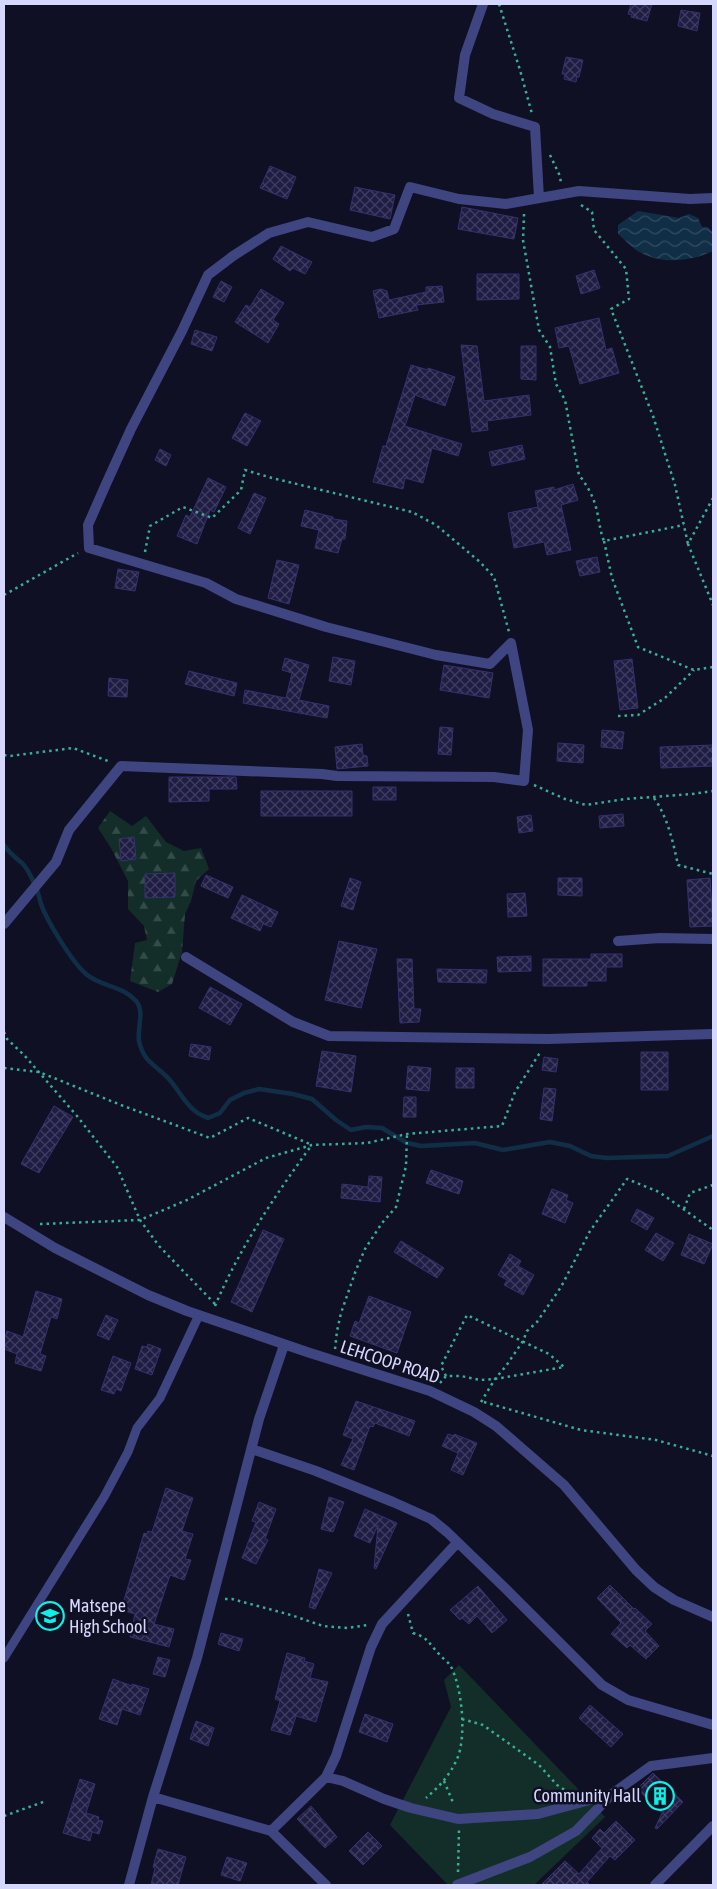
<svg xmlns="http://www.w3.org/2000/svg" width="717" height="1889" viewBox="0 0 717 1889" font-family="'Asap Condensed',sans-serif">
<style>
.forest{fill:url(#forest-firs)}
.green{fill:#132e29}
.water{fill:url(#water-waves)}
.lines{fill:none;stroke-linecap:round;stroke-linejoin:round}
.stream{stroke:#112e47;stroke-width:4.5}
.building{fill:url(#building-cross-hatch);stroke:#34316e}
.path{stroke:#36b096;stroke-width:2.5;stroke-dasharray:2.5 4;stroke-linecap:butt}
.service{stroke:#3e4580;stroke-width:9}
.minor{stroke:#3e4580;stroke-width:10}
.labels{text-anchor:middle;stroke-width:5;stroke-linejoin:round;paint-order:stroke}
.street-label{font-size:18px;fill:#d5d7fd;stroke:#101024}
.poi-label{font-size:18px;fill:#d5d7fd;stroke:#101024;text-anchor:start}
</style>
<defs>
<pattern id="forest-firs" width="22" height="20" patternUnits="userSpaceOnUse" patternTransform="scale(1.25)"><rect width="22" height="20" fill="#132e29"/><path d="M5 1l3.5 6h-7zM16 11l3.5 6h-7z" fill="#344c49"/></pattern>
<pattern id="water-waves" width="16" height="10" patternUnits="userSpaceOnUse" patternTransform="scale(1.25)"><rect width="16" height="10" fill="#112e47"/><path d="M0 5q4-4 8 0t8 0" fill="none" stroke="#334c62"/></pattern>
<pattern id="building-cross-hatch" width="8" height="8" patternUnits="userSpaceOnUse" patternTransform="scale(1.25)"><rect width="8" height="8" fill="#1f1d44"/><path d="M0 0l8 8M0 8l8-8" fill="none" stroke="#3f3d60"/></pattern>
</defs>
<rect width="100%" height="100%" fill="#101024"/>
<!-- forest -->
<path class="forest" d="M110,811L132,826L146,816L166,842L184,851L201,848L209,869L196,881L191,901L185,914L182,952L172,984L158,992L130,981L135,943L147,940L144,926L128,909V881L111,848L98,828Z"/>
<!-- green -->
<path class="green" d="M459,1665L605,1817L534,1885H448L390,1825L451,1707L444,1680Z"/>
<!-- water -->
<path class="water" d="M638,211L679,218L689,214L698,218L702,227H708L713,233V251C690,262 659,265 636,250C630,246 624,239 618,234V225Z"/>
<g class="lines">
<!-- stream -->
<path class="stream" d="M4,845C9,853 15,857 22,863C27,868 31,876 34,883C38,890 39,897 41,904C47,921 72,962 86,974C101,987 122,985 136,1001C145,1011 137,1028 139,1041C144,1062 153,1063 166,1076C177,1086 183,1102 195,1111C198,1114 204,1116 208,1118L220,1113L230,1100L244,1093L259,1089L293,1094L312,1099L336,1120L351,1130L366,1127L382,1128L407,1143L421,1146L475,1143L503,1150L550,1142L570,1146L591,1156L607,1158L668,1156L713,1136"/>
</g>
<!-- building -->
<path class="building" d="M631,4H652L647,21L631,17L632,15L628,14Z
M681,10L700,13L697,31L678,26Z
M566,57L583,60L579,77H577L576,82L564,79L565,74H562Z
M270,166L296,177L287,199L260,188Z
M355,187L395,195L390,219L350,210Z
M462,207L518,218L514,239L458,229Z
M281,246L312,262L305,274L293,268L290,271L273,259Z
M594,270L600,288L581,294L576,276Z
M477,274H519V299L477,300Z
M221,281L232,287L224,302L213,297Z
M442,286L444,302L416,305L418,310L379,318L373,291L381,289L387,291L389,300L426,292V287Z
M261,289L284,303L273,320L279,324L268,343L235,322L246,305L250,307Z
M599,318L606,350L612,348L619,373L580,384L569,346L559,348L555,328Z
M195,330L217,337L212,351L191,344Z
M461,345L477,346L484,401L529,395L531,415L487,421L488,430L472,432Z
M521,346H536V380L521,379Z
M411,365L428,370V368L455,377L445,406L415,395L405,426L462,444L458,456L432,448L423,483L405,478L403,489L373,482L383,446H386Z
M245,413L261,421L247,446L232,438Z
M522,445L525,459L492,466L489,452Z
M160,449L171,455L166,466L155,460Z
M208,478L226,487L214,512L210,510L197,544L177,536L186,515L190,517Z
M573,484L578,500L561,505L571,550L547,555L544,542L514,548L508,513L538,507L535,491L554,487V490Z
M254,493L266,498L250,534L238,528Z
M305,510L333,517V519L347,521L345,539H342L338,553L315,548L319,530L301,526Z
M597,557L600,572L580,576L576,561Z
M277,560L299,565L289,604L268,598Z
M118,569L139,572L135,591L115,588Z
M333,657L355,661L351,685L329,681Z
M285,658L309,665L299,700L329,706L327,718L243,703L245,690L286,698L292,673L282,670Z
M632,659L638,708L620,710L614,661Z
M444,665L493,673L489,698L440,690Z
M189,671L237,683L234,696L185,684Z
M109,678L128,680L127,697L108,696Z
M440,727L453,728L451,755L438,754Z
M602,730L624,732L622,749L601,747Z
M558,743L584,745L583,763L557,761Z
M362,744L363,755L367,756L368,766L337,769L335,747Z
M713,745V766L661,768L660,747Z
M169,777H236L237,789H209V801L169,802Z
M373,787H396V800H373Z
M261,791H352V816H261Z
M623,814L624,826L600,828L599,816Z
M531,815L533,831L519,833L517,817Z
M134,837L136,859L121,861L119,839Z
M175,873V897L145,898V874Z
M206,875L233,887L228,898L201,886Z
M350,878L361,882L353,910L341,906Z
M558,878H582V896L558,895Z
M710,878L713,926L690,927L687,880Z
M525,893L527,916L508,917L507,894Z
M242,895L278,912L271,927L263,924L260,931L231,918Z
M339,941L377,949L361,1008L325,1000Z
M591,954H622V967H606V981H587V986H543V959H591Z
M531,956V971L498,972L497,957Z
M397,959H412L414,1009H421L419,1022L400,1023Z
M437,969L487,970L486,983L438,982Z
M210,987L242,1004L230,1025L199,1008Z
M191,1044L211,1047L209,1060L189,1056Z
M322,1051L356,1056L351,1092L316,1086Z
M641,1052H668V1090H641Z
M544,1057L558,1059L556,1072L542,1070Z
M408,1066L431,1068L429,1091L406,1089Z
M456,1068H474V1088H456Z
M544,1088L556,1089L552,1121L540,1119Z
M404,1097H416V1117H403Z
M54,1106L73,1117L39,1173L21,1164Z
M431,1170L463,1181L459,1194L426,1183Z
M369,1176L382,1177L380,1202L341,1198L342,1184L368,1187Z
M552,1189L568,1195L566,1200L573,1203L565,1223L542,1214Z
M637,1209L654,1218L647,1230L631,1221Z
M263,1230L284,1239L252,1312L231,1302Z
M656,1233L674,1243L663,1261L645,1250Z
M689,1234L713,1244L704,1264L681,1255Z
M401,1241L444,1268L437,1278L394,1252Z
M510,1254L521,1261L518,1266L534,1275L523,1295L504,1285L507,1280L498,1275Z
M36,1291L62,1299L57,1319L51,1317L40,1354L46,1356L41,1371L15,1363L17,1354L4,1349V1340L7,1331L23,1337Z
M369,1296L411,1312L397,1353L350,1336L355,1321L359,1323Z
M106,1315L118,1320L109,1340L97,1335Z
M148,1344L161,1349L152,1375L135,1369L142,1346L147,1347Z
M113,1356L131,1363L121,1391L116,1389L114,1394L101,1390Z
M356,1401L415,1421L409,1436L375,1423L373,1427L370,1426L354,1470L341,1465L353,1439L343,1435Z
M448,1434L454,1436V1434L477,1443L463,1475L451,1470L458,1453L442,1446Z
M166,1488L193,1498L182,1531L193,1534L185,1559L191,1560L184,1580L170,1575L154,1624L174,1629L169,1647L130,1637L135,1614L121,1610L144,1533L147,1534L148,1531L152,1532Z
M329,1497L344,1502L333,1532L321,1529Z
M259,1502L276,1509L265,1539L268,1540L256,1564L242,1558L256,1522L252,1521Z
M365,1509L397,1523L376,1569L374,1568L378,1525L370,1543L354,1536Z
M319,1569L332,1573L315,1609L309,1607Z
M610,1585L634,1609L635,1608L652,1624L645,1631L659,1646L646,1659L630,1645L627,1648L611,1634L621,1623L597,1598Z
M478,1586L507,1620L492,1633L477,1616L469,1624L462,1618L460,1620L450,1610Z
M221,1633L243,1639L239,1651L218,1644Z
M287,1653L305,1658L304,1661L314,1664L310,1678L328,1682L316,1722L296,1716L290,1735L271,1730L280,1701L275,1699Z
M158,1657L170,1660L165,1677L153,1674Z
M113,1679L132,1686V1684L149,1689L140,1715L122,1709L117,1725L99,1719Z
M590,1705L623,1734L611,1747L579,1718Z
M365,1714L393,1724L387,1742L359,1732Z
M196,1721L214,1728L208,1746L190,1739Z
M653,1773L683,1802L657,1829L655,1828L664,1809L661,1812L637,1789Z
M80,1779L95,1784L86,1813L99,1817L98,1820L103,1821L99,1834L92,1832L90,1841L63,1833Z
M311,1806L337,1837L325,1848L297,1819Z
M616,1821L635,1840L615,1860L610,1856L587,1882L590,1885H541L565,1861L579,1874L602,1848L592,1838L600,1829L604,1833Z
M368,1832L382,1846L363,1865L349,1851Z
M158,1849L186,1857L178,1885H151L155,1868L153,1867Z
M227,1857L247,1863L240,1881L221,1875Z"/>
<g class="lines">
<!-- path -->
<path class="path" d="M499,4L520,70L532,114
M550,155L559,174L561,182
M581,205L592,212L594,230L626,269L629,299L611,309L653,416L675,485L688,544
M524,214L523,240L539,330L550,347L556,384L565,400L579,475C586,484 592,494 595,504C599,516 599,529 604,541L684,525
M713,498L688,544L713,605
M604,541L612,578L638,647L694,670L713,667
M145,552L150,526L183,507L212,518L241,490L245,470L272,478L412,512L436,525L480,562L494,577L509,632
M4,595L78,553
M618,716L638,715L665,698L694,670
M4,755L10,756L73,748L108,761
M534,785L565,799L586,805L625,799L692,794L713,791
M654,798C668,818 673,842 678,865L713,874
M4,1032L7,1039L24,1055L77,1116L117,1167L140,1220L159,1246L216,1305
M4,1068L39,1072L121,1105L210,1138L248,1118L310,1144
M684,1209L690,1193L713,1185
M40,1224L140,1220L187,1200L266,1158L312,1145L367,1143L407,1134L502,1126L515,1092L541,1051
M215,1306C239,1249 274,1197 311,1146
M335,1349L337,1331L341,1313L356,1270L365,1249L382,1223L396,1207L406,1166L407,1134
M446,1376L441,1366L467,1315L549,1354L564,1367
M440,1383L446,1376H461L480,1380L495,1379L564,1367
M481,1402L495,1379L506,1366L523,1341L527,1331L537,1322L561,1287L590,1231L627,1179L659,1192L713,1230
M484,1402L581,1430L656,1440L713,1456
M225,1599H232L291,1615L323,1626L347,1628L368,1625
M408,1614L413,1633C429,1638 428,1643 439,1654C442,1658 447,1661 450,1665C462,1685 467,1737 457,1759C450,1775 439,1787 426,1798
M462,1719L483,1725L539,1765L557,1785L568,1792
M444,1781L454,1805
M4,1816L46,1801
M458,1872L459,1830"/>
<!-- service -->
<path class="service" d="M4,1658L104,1497L128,1452L137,1428L160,1398L199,1315"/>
<!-- minor -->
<path class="minor" d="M483,4L465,55L459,98L493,114L535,127L539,198
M4,924L56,862L69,830L121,766L322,774L337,776L494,777L524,781L528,730L511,643L490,664L436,655L326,627L236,599L206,583L89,548L88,525L106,484L131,429L182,331L208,275L233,256L269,233L308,222L372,237L394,229L410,187L459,199L506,204L579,191L690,199L713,198
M618,941L660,938L713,939
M186,957L293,1022L329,1036L548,1039L713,1034
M4,1217L55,1248L148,1295L187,1311L307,1352L430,1391L474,1412L496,1426L564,1485L636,1570L654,1587L674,1600L713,1617
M252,1449L316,1471L393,1502L431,1519L447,1532L505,1588L602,1685L628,1700L713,1725
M326,1777L343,1781L384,1799L411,1808L458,1819L538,1814L612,1794
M153,1797L271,1831L326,1885
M271,1831L326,1777L336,1756L371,1647L382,1624L457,1543
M129,1885L153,1797L197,1658L259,1419L284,1345
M457,1885L530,1857L576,1831L612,1794L651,1766L713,1758
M655,1885L713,1826"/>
</g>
<!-- icons -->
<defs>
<symbol id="school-ring" viewBox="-11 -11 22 22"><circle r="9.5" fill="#101024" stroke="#0ef0e5" stroke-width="1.5"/><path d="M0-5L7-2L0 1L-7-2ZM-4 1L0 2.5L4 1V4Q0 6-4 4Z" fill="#0ef0e5"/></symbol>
<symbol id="building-ring" viewBox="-11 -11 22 22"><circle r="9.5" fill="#101024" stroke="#0ef0e5" stroke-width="1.5"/><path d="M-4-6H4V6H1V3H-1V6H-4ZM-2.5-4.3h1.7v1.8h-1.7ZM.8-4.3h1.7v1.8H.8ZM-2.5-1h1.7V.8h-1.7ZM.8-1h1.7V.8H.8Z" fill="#0ef0e5"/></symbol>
</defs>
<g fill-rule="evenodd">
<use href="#school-ring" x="34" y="1600" width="32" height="32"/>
<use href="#building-ring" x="644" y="1780" width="32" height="32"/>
</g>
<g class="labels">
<!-- street labels -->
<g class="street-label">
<text transform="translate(390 1362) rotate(18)" y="6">LEHCOOP ROAD</text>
</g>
<!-- poi labels -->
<g class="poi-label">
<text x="69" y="1612">Matsepe<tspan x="69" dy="21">High School</tspan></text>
<text x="641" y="1802" text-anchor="end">Community Hall</text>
</g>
</g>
<!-- border -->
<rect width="717" height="1889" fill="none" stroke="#d5d7fd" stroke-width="10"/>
</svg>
